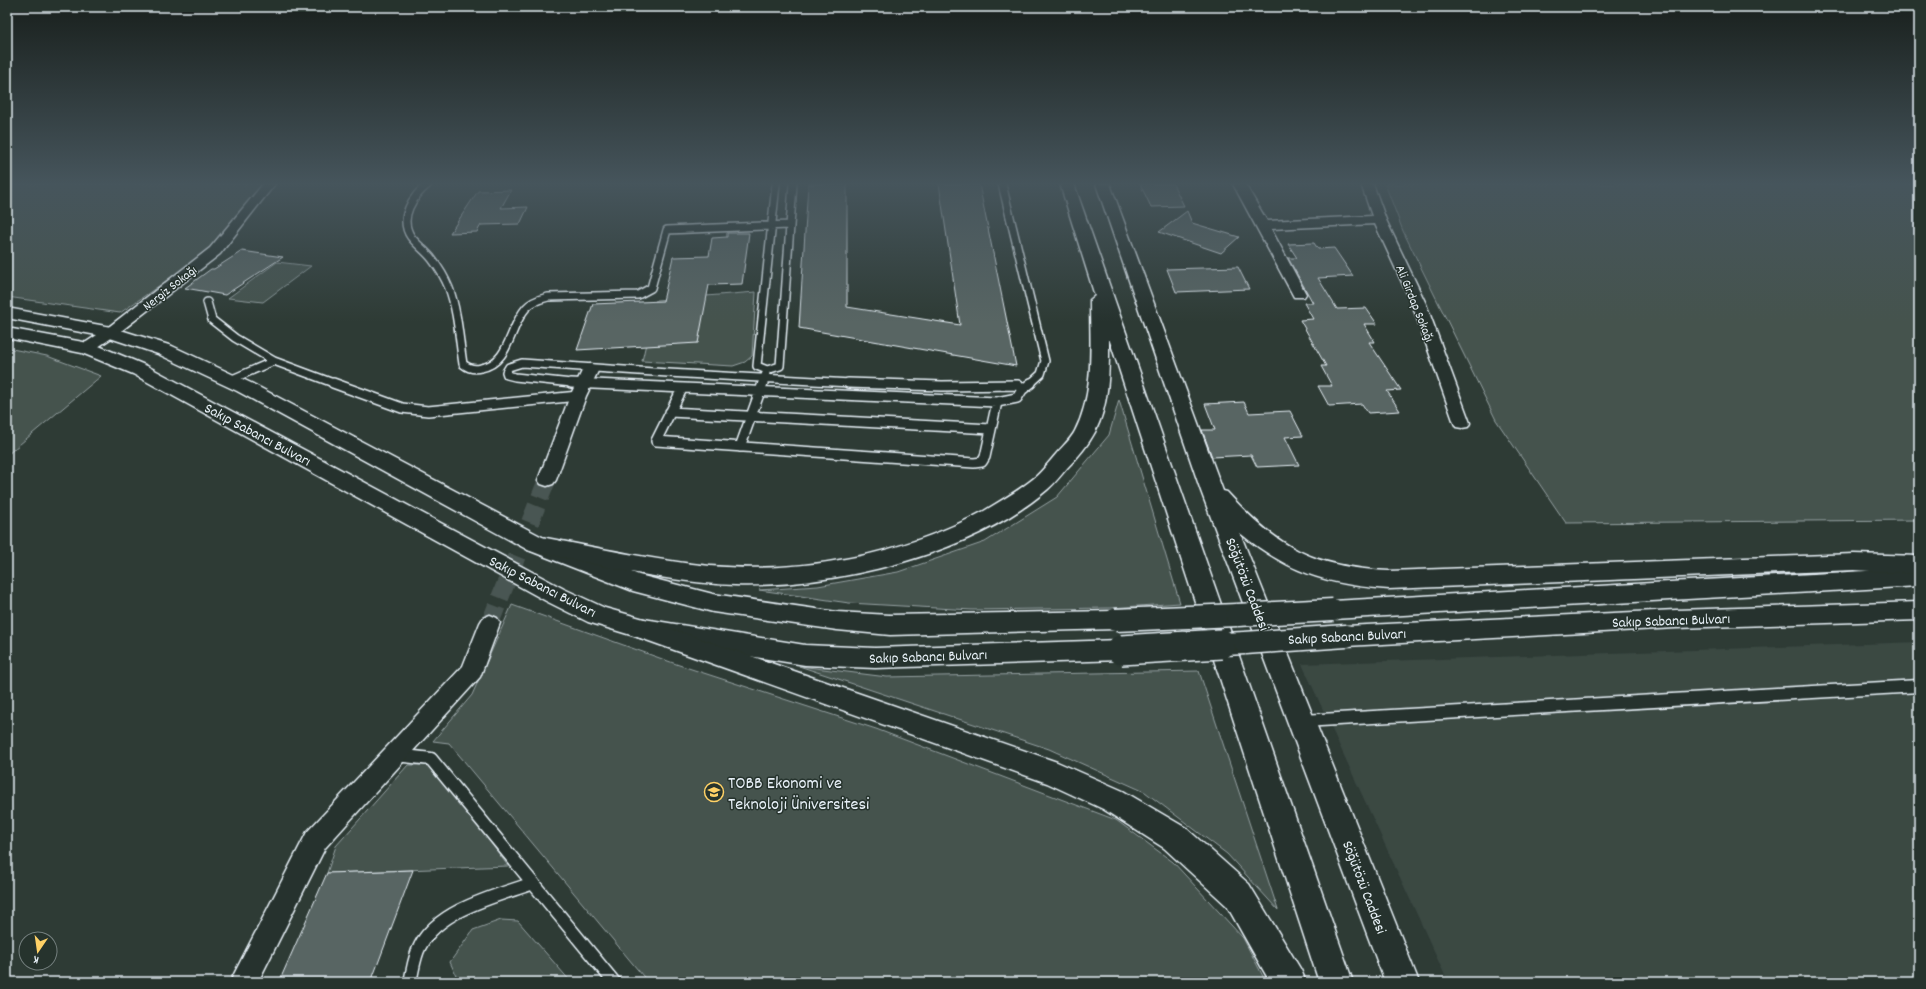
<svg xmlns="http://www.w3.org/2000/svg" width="1926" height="989" viewBox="0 0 1926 989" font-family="Dekko,sans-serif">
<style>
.built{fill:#3b4843}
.green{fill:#45524e;stroke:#96a2a3}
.building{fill:#596563;stroke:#e8f1f8}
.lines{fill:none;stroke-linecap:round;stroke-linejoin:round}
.minor-tunnel{stroke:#4a5652;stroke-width:18;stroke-dasharray:18 9;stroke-linecap:butt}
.service-far2-casing{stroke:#e8f1f8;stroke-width:10}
.service-far1-casing{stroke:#e8f1f8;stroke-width:12}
.service-casing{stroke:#e8f1f8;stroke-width:15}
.minor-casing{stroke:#e8f1f8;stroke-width:3}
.tertiary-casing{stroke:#e8f1f8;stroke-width:3}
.secondary-casing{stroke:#e8f1f8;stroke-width:3}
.primary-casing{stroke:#e8f1f8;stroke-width:3}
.service-far2{stroke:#26332d;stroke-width:7}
.service-far1{stroke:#26332d;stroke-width:9}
.service{stroke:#26332d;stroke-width:12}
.minor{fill:#26332d;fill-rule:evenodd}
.tertiary{fill:#26332d;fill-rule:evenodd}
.secondary{fill:#26332d;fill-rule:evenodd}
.primary{fill:#26332d;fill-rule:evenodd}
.tertiary-bridge-far1-casing{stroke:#e8f1f8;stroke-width:25;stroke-linecap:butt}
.tertiary-bridge-casing{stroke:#e8f1f8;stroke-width:32;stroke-linecap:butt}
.secondary-bridge-casing{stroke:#e8f1f8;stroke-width:25;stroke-linecap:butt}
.tertiary-bridge-far1{stroke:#26332d;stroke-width:22}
.tertiary-bridge{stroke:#26332d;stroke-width:29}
.secondary-bridge{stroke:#26332d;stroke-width:22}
.labels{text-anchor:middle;stroke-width:3;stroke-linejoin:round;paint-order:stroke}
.far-street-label{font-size:13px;fill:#e8f1f8;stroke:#26332d}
.street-label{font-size:15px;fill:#e8f1f8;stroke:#26332d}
.near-poi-label{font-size:18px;fill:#e8f1f8;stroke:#26332d;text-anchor:start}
</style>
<rect width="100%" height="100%" fill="#2e3b35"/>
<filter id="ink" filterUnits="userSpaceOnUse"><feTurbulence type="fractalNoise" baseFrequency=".025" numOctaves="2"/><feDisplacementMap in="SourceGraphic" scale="8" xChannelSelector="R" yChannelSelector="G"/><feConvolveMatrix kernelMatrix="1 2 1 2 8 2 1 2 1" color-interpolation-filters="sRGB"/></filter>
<g filter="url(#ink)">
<!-- built -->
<path class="built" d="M1919,642V982H1448L1302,664Z"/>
<!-- green -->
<path class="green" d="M7,184H263L210,250L120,313L7,297Z
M1385,184H1919V520L1566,523L1496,420L1403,231Z
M277,262L311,266L263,302L228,298Z
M756,292L752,356L745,362L733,366L642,361L656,300Z
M7,348L47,356L101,376L7,455Z
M1119,400L1180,603L1111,608L972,610L849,603L759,590L818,586L898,572L985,542L1057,497L1109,435Z
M512,605L679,665L876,729L1116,820L1173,862L1243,938L1266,982H648L449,743L433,741L472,695Z
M799,666L887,677L1199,671L1278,910L1227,854L1145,792L1049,749Z
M408,765H433L508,866L327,873L336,846Z
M501,920L518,921L571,982H459L450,962L473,930Z"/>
<!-- building -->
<path class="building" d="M808,184H847V307L960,325L939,184H979L1016,366L799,328Z
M1140,184H1173L1184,206L1151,207Z
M511,190L501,208L528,207L520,224L481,225L477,232L450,233L478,191Z
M1187,211L1192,223L1239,237L1221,253L1159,232Z
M727,233H749L742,284L709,285L698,343L577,350L593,304L663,301L673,257L709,256L712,238L727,237Z
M1314,243L1318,249L1334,248L1353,276L1318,278L1337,309L1366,308L1377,324H1364L1375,342H1369L1401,390L1387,391L1400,411L1368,413L1362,404L1329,406L1318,386H1332L1321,366H1326L1300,320L1313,319L1304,303H1313L1288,258H1297L1288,244Z
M242,251L283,257L225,295L185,288L211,269H214Z
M1238,267L1249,289L1176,292L1167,269Z
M1244,402L1249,413L1290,411L1303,436L1285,437L1299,465L1257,467L1251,455L1212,457L1202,430H1215L1205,404Z
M413,870L371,982H279L327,873Z"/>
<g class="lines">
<!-- minor-tunnel -->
<path class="minor-tunnel" d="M490,623L547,480"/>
<defs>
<path id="service-far2" d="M428,184C413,196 398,218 411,237C417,245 426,251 432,259C439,268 445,278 449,288C458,312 459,339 463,364C468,368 474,370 481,368C510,363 509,327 526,308C531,302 540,299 548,297L638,295L651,288L667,230L789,225
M776,184L757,366L767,370L780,366L793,184
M1002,184L1045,361L1041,374L1030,384
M207,302L212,320L235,338L274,361
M230,380L274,361L336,384
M581,384L515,377L507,375L506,372L509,367L522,363L668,373L869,384
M762,384L766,373"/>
<path id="service-far1" d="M333,383L402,408L428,411L578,396
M571,383L997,402L1017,398L1022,390L1018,385L942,386L848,383
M682,389L656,441L974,463L982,462L985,457L997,402
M1022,390L1031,383
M670,412L991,429
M740,447L763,383"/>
<path id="service" d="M1303,721L1919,686
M396,755L431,759L614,982
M410,982C413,970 414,957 420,946C439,909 497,896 533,883"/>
<path id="minor" d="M263,184H275L220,254L116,335L92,351H82L79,348L82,345L106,329L210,248Z
M1233,184H1245L1267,221L1372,216L1361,184H1373L1386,220L1426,304L1470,423L1468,427L1462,428L1456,427L1454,423L1412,304L1375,224L1271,229L1306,294L1304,297H1294Z
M591,364L597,366L599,369L586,396L556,480L553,484L547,486L541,484L538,480L570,396L583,369L585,366Z
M490,615L497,618L500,623L480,677L325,848L258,982H230L307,832L463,666L480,623L483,618Z"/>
<path id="tertiary" d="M7,308L111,327L172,346L251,383L544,538L639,575L713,594L837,612L890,615L1115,611L1124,613L1127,620L1124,627L1115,629L890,635L837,630L713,612L633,591L528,550L237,391L158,354L107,337L7,318Z
M7,328L94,344L147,366L564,589L605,608L644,619L805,645L875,648L1121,640L1130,643L1134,650L1130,657L1121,660L875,668L805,665L644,639L588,622L546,601L133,374L82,353L7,338Z"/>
<path id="secondary" d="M1919,568V586L1333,619L1324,617L1321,610L1324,603L1333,601Z
M1919,602V620L1676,628L1346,646L1337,643L1333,636L1337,629L1346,626L1676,610Z"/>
<path id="primary" d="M1060,184H1074L1353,982H1319L1109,338C1109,369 1110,403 1095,432C1088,445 1078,457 1067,468C1061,475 1055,483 1048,489C972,555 834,588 735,585C668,583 602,565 536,552L528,550L524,544L528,538L536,536C594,547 651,560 710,566C803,574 902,555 984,511C1001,501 1018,491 1033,479C1042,472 1049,462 1057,453C1063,446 1071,439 1075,431C1095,392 1090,343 1090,300L1095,296Z
M1096,184H1110L1223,491L1227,492C1278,548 1313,567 1389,571L1854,554L1919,556V574L1854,570L1389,589C1327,585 1288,572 1240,533L1419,982H1385L1201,491Z
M644,619L1057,762L1123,791L1186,828L1249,884L1301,970L1306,982H1270L1227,906L1164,848L1103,809L1047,783L635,636L631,629L635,622Z"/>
</defs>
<!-- service-far2 casing -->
<use href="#service-far2" class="service-far2-casing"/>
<!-- service-far1 casing -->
<use href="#service-far1" class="service-far1-casing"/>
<!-- service casing -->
<use href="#service" class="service-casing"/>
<!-- minor casing -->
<use href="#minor" class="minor-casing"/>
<!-- tertiary casing -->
<use href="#tertiary" class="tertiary-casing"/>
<!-- secondary casing -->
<use href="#secondary" class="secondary-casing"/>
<!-- primary casing -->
<use href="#primary" class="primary-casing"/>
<!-- service-far2 -->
<use href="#service-far2" class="service-far2"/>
<!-- service-far1 -->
<use href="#service-far1" class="service-far1"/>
<!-- service -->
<use href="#service" class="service"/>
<!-- minor -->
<use href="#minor" class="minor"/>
<!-- tertiary -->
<use href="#tertiary" class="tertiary"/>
<!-- secondary -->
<use href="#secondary" class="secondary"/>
<!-- primary -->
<use href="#primary" class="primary"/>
<defs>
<path id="tertiary-bridge-far1" d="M1115,620L1237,615
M1203,645L1245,643"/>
<path id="tertiary-bridge" d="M1121,650L1221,644"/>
<path id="secondary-bridge" d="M1237,615L1333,610
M1245,643L1346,636"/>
</defs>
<!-- tertiary-bridge-far1 casing -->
<use href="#tertiary-bridge-far1" class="tertiary-bridge-far1-casing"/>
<!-- tertiary-bridge casing -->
<use href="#tertiary-bridge" class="tertiary-bridge-casing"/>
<!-- secondary-bridge casing -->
<use href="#secondary-bridge" class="secondary-bridge-casing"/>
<!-- tertiary-bridge-far1 -->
<use href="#tertiary-bridge-far1" class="tertiary-bridge-far1"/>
<!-- tertiary-bridge -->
<use href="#tertiary-bridge" class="tertiary-bridge"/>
<!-- secondary-bridge -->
<use href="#secondary-bridge" class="secondary-bridge"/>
</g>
</g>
<!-- sky -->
<linearGradient id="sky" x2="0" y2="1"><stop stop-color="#19201d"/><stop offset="0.57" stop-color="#46555c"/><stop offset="1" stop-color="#46555c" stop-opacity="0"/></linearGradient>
<rect width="1926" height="322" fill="url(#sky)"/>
<!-- icons -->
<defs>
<symbol id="university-ring" viewBox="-11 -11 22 22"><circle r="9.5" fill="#26332d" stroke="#ffd166" stroke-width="1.5"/><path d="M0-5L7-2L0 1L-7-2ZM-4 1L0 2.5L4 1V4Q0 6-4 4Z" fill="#ffd166"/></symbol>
</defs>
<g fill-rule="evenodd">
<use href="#university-ring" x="703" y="781" width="22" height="22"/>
</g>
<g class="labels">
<!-- far-street labels -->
<g class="far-street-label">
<text transform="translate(169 287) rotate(-38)" y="5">Nergiz Sokağı</text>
<text transform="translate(1416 303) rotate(68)" y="5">Ali Girdap Sokağı</text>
</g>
<!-- street labels -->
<g class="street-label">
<text transform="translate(258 434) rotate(28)" y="5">Sakıp Sabancı Bulvarı</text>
<text transform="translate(1248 584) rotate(69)" y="5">Söğütözü Caddesi</text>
<text transform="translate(543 586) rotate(27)" y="5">Sakıp Sabancı Bulvarı</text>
<text transform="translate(1671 620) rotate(-2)" y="5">Sakıp Sabancı Bulvarı</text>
<text transform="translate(1347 636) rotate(-3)" y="5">Sakıp Sabancı Bulvarı</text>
<text transform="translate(928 656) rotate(-2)" y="5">Sakıp Sabancı Bulvarı</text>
<text transform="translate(1365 887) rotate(69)" y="5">Söğütözü Caddesi</text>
</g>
<!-- near-poi labels -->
<g class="near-poi-label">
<text x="728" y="788">TOBB Ekonomi ve<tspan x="728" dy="21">Teknoloji Üniversitesi</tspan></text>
</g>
</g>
<!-- margin -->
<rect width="1926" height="989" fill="none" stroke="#26332d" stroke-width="24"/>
<rect x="12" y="12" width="1902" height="965" fill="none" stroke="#e8f1f8" stroke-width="1.5" filter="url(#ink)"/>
<!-- north arrow -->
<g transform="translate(38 951) rotate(193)"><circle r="19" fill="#26332d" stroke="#747f7e"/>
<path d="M0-3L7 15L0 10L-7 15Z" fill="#ffd166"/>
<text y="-6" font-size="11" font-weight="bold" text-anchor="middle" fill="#e8f1f8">K</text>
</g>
</svg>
